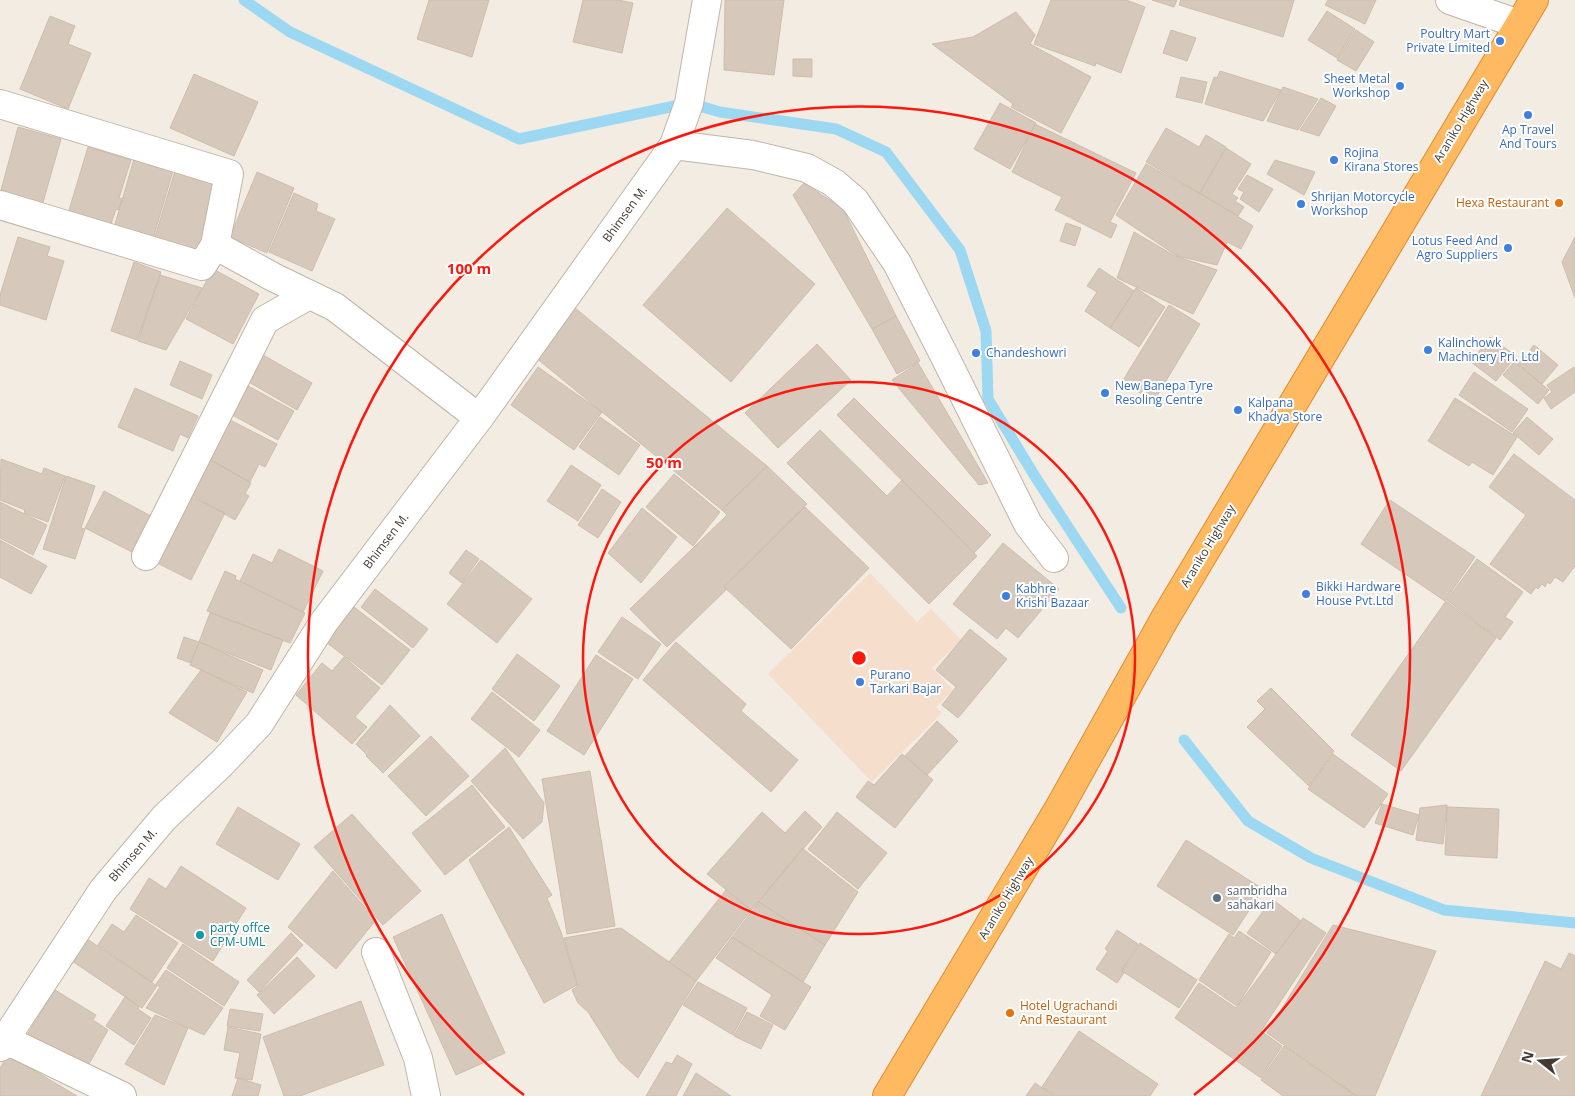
<svg xmlns="http://www.w3.org/2000/svg" width="1575" height="1096" viewBox="0 0 1575 1096" font-family="'Open Sans',sans-serif">
<style>
.commercial{fill:#f5dfcc}
.lines{fill:none;stroke-linecap:round;stroke-linejoin:round}
.stream{stroke:#9cd8f1;stroke-width:11}
.building{fill:#d6c9bb;stroke:#cebdab}
.minor-casing{stroke:#c0b5a8;stroke-width:30}
.highway-casing{stroke:#e08b2e;stroke-width:30}
.minor{stroke:#fff;stroke-width:28}
.highway{stroke:#ffb960;stroke-width:28}
.ring{fill:none;stroke:#fe170d;stroke-width:2.5}
.shop-dot{fill:#3f7fe0;stroke:#fff;stroke-width:2}
.food-dot{fill:#e8710a;stroke:#fff;stroke-width:2}
.service-dot{fill:#5c6f8a;stroke:#fff;stroke-width:2}
.culture-dot{fill:#0f9aa8;stroke:#fff;stroke-width:2}
.labels{text-anchor:middle;stroke-width:4;stroke-linejoin:round;paint-order:stroke}
.shop-label{font-size:12px;fill:#366cbe;stroke:#fff;text-anchor:start}
.street-label{font-size:12px;fill:#433b33;stroke:#fff}
.food-label{font-size:12px;fill:#c56008;stroke:#fff;text-anchor:end}
.service-label{font-size:12px;fill:#4e5e75;stroke:#fff;text-anchor:start}
.culture-label{font-size:12px;fill:#0d838f;stroke:#fff;text-anchor:start}
.centre{fill:#fe170d;stroke:#fff;stroke-width:2.5}
.ring-label{font-size:15px;text-anchor:middle;font-weight:bold;fill:#fe170d;stroke:#fff;stroke-width:4;stroke-linejoin:round;paint-order:stroke}
</style>
<rect width="100%" height="100%" fill="#f2ece3"/>
<!-- commercial -->
<path class="commercial" d="M870,573L917,622L931,609L961,640L932,668L953,690L936,707L942,713L872,782L768,674Z"/>
<g class="lines">
<!-- stream -->
<path class="stream" d="M244,0L290,32L519,139L689,103L720,112L836,129L886,152L960,250L986,331L988,399L1036,478L1121,608
M1184,740L1248,821L1311,858L1444,910L1575,923"/>
</g>
<!-- building -->
<path class="building" d="M429,0H489L472,57L417,39Z
M583,0H618L633,3L622,53L573,42Z
M725,0H784L774,75L724,70Z
M1051,0H1126L1145,7L1121,73L1096,63L1095,66L1034,44Z
M1152,0H1177L1174,7Z
M1181,0H1294L1283,37L1179,5Z
M1328,0H1376L1365,24L1325,5Z
M1327,11L1355,29L1337,58L1308,40Z
M1016,12L1035,35L1030,44L1091,77L1061,133L1011,107L1013,104L932,44L973,37Z
M50,16L75,26L68,44L91,53L68,109L20,89Z
M1171,30L1196,38L1187,61L1163,53Z
M1356,30L1374,42L1356,71L1337,60Z
M793,59H812V77L793,76Z
M1220,71L1281,90L1263,121L1205,104L1214,77L1217,78Z
M194,74L258,102L234,156L170,128Z
M1181,77L1207,82L1202,103L1176,97Z
M1283,87L1318,99L1298,130L1267,121Z
M1321,98L1336,106L1319,136L1300,130Z
M1000,103L1036,123L1010,169L974,149Z
M1035,124L1136,173L1110,222L1117,225L1111,238L1055,210L1062,197L1012,172Z
M18,127L61,139L42,206L0,194Z
M1166,128L1199,147L1206,135L1226,147L1200,193L1146,162Z
M88,147L131,160L119,198L122,199L119,210L116,209L109,230L67,217Z
M1226,148L1251,164L1232,194L1238,198L1235,201L1244,207L1238,216L1200,193Z
M134,159L173,171L152,242L113,231Z
M1275,160L1315,172L1304,195L1267,174Z
M1146,164L1206,197L1253,226L1241,249L1227,242L1217,265L1177,256L1116,215Z
M176,168L220,182L197,255L154,240Z
M257,172L294,188L267,253L230,237Z
M1247,175L1273,189L1259,212L1240,199L1244,192L1238,189Z
M804,183L843,209L896,316L872,329L793,195Z
M294,193L318,204L316,211L335,219L312,271L269,252Z
M727,208L815,284L731,382L643,305Z
M1066,223L1081,228L1075,246L1060,241Z
M1134,232L1175,256L1217,270L1193,314L1117,278Z
M18,237L50,247L47,256L64,261L46,320L0,305V295Z
M1575,237V298L1562,262Z
M134,262L161,272L137,340L111,331Z
M1099,268L1134,291L1110,328L1085,311L1097,292L1087,286Z
M213,269L259,294L233,344L186,319Z
M160,275L202,288L166,350L138,341Z
M1136,288L1165,307L1139,347L1110,328Z
M569,303L767,466L722,510L530,353Z
M1169,305L1200,324L1154,401L1122,382Z
M896,316L920,361L897,374L872,329Z
M1490,337L1516,356L1496,381L1471,362Z
M817,344L851,380L778,448L745,413Z
M1534,345L1558,365L1542,384L1518,364Z
M263,355L312,383L297,410L247,381Z
M180,361L212,375L202,399L170,385Z
M1514,362L1549,390L1538,404L1503,375Z
M918,363L988,483L979,485L892,380Z
M538,367L602,412L574,450L511,405Z
M1574,367L1575,392L1551,409L1544,398L1552,392L1547,385Z
M1474,372L1528,409L1512,432L1459,395Z
M241,382L294,411L278,440L225,411Z
M135,388L198,416L188,438L180,434L173,451L118,427Z
M854,398L991,535L974,553L837,415Z
M1455,398L1517,437L1493,475L1472,462L1469,466L1428,441Z
M600,417L640,445L619,475L579,447Z
M1527,417L1553,439L1539,455L1513,433Z
M226,418L277,444L265,467L259,464L250,482L206,457Z
M820,430L887,496L902,480L977,556L929,604L787,463Z
M1514,454L1575,500V566L1563,582L1555,577L1550,584L1547,582L1545,587L1542,584L1538,589L1536,587L1531,594L1490,564L1526,515L1489,487Z
M205,457L251,483L245,494L249,496L235,520L185,491Z
M1,459L42,474L44,468L65,476L48,522L24,513L25,510L0,500Z
M571,465L601,485L578,521L547,501Z
M767,466L807,504L724,587L727,589L667,647L630,609L727,515L722,510Z
M674,474L720,512L693,546L646,507Z
M66,476L95,486L81,528L85,529L75,559L43,549Z
M602,489L621,502L598,538L578,525Z
M104,491L151,516L132,552L85,528Z
M184,493L225,513L191,580L151,560Z
M1390,500L1475,557L1445,601L1361,544Z
M0,502L47,525L33,555L0,538Z
M805,507L869,568L791,649L724,587Z
M642,508L677,537L641,583L608,553Z
M0,540L47,566L31,594L0,577Z
M1003,543L1059,589L1018,638L1006,628L997,639L953,604Z
M279,549L323,571L303,612L240,581L253,554L272,563Z
M466,550L479,559L462,583L449,573Z
M1477,559L1523,592L1505,617L1513,622L1500,640L1447,600Z
M481,560L532,599L497,643L447,604Z
M225,571L236,576L235,579L305,613L290,643L207,611Z
M375,589L428,629L413,648L361,607Z
M1446,601L1496,638L1401,771L1351,735Z
M354,607L410,650L382,685L326,642Z
M210,613L283,640L271,670L199,642Z
M622,617L661,644L638,679L598,652Z
M970,629L1007,659L958,718L942,705L956,687L936,670Z
M184,637L199,642L191,663L177,658Z
M199,642L263,670L253,693L190,665Z
M676,642L746,704L741,711L798,760L771,792L643,680Z
M517,654L560,686L534,721L492,689Z
M596,655L633,679L584,755L547,731Z
M344,657L380,688L355,717L367,727L352,744L296,695L322,663L332,671Z
M201,670L247,692L217,742L169,713Z
M1271,688L1334,751L1309,786L1247,727L1265,709L1257,701Z
M492,692L540,730L519,757L471,719Z
M390,705L420,736L383,773L366,756L367,755L356,744Z
M937,721L958,741L927,775L905,756Z
M431,736L469,776L426,816L388,776Z
M505,748L544,803L542,822L523,839L471,781Z
M902,754L933,780L895,828L856,797L868,781L874,785Z
M1333,754L1388,794L1364,828L1308,789Z
M590,771L615,926L567,934L542,779Z
M472,785L505,827L445,875L412,833Z
M1382,804L1419,815L1413,835L1375,823Z
M1447,805L1443,844L1416,840L1420,808Z
M238,807L300,844L278,880L216,844Z
M1447,807L1499,809L1497,858L1445,855Z
M805,811L822,827L751,910L707,874L762,812L785,833Z
M837,812L887,853L858,889L808,849Z
M352,814L421,891L383,925L314,847Z
M509,827L552,895L547,898L561,932L577,985L544,1003L469,860Z
M1186,840L1263,889L1233,935L1157,886Z
M802,848L858,892L825,945L759,902Z
M181,866L246,908L213,961L130,909L149,878L166,889Z
M333,871L376,920L336,969L288,927Z
M726,890L751,910L696,981L669,962Z
M1272,899L1301,921L1276,954L1247,933Z
M759,902L825,945L803,982L732,937Z
M442,914L505,1053L456,1075L393,937Z
M136,915L178,943L152,982L98,945L112,924L124,932Z
M1303,918L1326,933L1261,1031L1282,1046L1261,1078L1175,1018L1199,983L1236,1008Z
M1333,925L1436,951L1375,1096H1357L1267,1033Z
M621,928L696,981L638,1078L619,1061L588,1012L578,1003L572,990L578,986L564,938Z
M1117,930L1138,944L1121,971L1124,973L1117,983L1096,969L1108,951L1105,949Z
M1239,931L1271,952L1237,1006L1199,980L1229,934L1234,938Z
M291,933L303,945L259,992L247,980Z
M81,935L157,986L142,1008L66,957Z
M732,937L811,987L785,1030L760,1016L772,995L716,958Z
M1140,943L1197,980L1179,1008L1122,971Z
M183,944L239,982L224,1006L167,968Z
M1569,953L1575,956V1096H1481L1545,961L1561,969Z
M297,957L315,976L274,1014L257,995Z
M166,970L223,1008L204,1035L146,1008L160,987L156,984Z
M698,982L747,1008L733,1035L683,1005Z
M55,990L96,1015L93,1020L108,1030L85,1071L27,1035Z
M125,997L139,1007L138,1009L151,1018L134,1045L106,1026Z
M361,1001L384,1065L300,1096H284L263,1037Z
M230,1009L263,1014L260,1031L227,1026Z
M747,1012L773,1025L761,1049L734,1036Z
M155,1015L188,1028L164,1085L125,1064Z
M228,1027L261,1034L252,1080L235,1078L240,1053L224,1050Z
M1079,1031L1158,1084L1150,1096H1056L1042,1087Z
M1284,1046L1356,1096H1283L1261,1080Z
M8,1055L77,1096H0V1068Z
M677,1055L692,1064L676,1096H646L666,1062L672,1064Z
M696,1073L731,1096H683Z
M238,1078L261,1085L258,1096H232Z
M1035,1083L1054,1096H1026Z"/>
<g class="lines">
<defs>
<path id="minor" d="M1450,0L1519,24
M0,104L229,174L215,245L273,277L335,307L479,418
M674,145L753,155L807,168L834,183L855,201L897,263L944,355L1028,524L1054,558
M0,205L202,266L215,245
M146,556L265,320L309,295
M376,952L418,1058L426,1096
M4,1039L122,1096
M0,1047L103,890L164,818L222,763L259,724L324,622L479,418L674,145L689,103L707,0"/>
<path id="highway" d="M887,1096L1058,810L1164,620L1534,0"/>
</defs>
<!-- minor casing -->
<use href="#minor" class="minor-casing"/>
<!-- highway casing -->
<use href="#highway" class="highway-casing"/>
<!-- minor -->
<use href="#minor" class="minor"/>
<!-- highway -->
<use href="#highway" class="highway"/>
</g>
<!-- distance rings -->
<g class="ring">
<circle cx="859" cy="658" r="276"/>
<path d="M524 1095A551 551 0 1 1 1194 1095"/>
</g>
<!-- markers -->
<g class="shop-dot">
<circle cx="1500" cy="41" r="5"/>
<circle cx="1400" cy="86" r="5"/>
<circle cx="1528" cy="115" r="5"/>
<circle cx="1334" cy="160" r="5"/>
<circle cx="1301" cy="204" r="5"/>
<circle cx="1508" cy="248" r="5"/>
<circle cx="1428" cy="350" r="5"/>
<circle cx="976" cy="353" r="5"/>
<circle cx="1105" cy="393" r="5"/>
<circle cx="1238" cy="410" r="5"/>
<circle cx="1306" cy="594" r="5"/>
<circle cx="1006" cy="596" r="5"/>
<circle cx="860" cy="682" r="5"/>
</g>
<g class="food-dot">
<circle cx="1559" cy="203" r="5"/>
<circle cx="1010" cy="1013" r="5"/>
</g>
<circle class="service-dot" cx="1217" cy="898" r="5"/>
<circle class="culture-dot" cx="200" cy="935" r="5"/>
<g class="labels">
<!-- shop labels -->
<g class="shop-label">
<text x="1490" y="38" text-anchor="end">Poultry Mart<tspan x="1490" dy="14">Private Limited</tspan></text>
<text x="1390" y="83" text-anchor="end">Sheet Metal<tspan x="1390" dy="14">Workshop</tspan></text>
<text x="1528" y="134" text-anchor="middle">Ap Travel<tspan x="1528" dy="14">And Tours</tspan></text>
<text x="1344" y="157">Rojina<tspan x="1344" dy="14">Kirana Stores</tspan></text>
<text x="1311" y="201">Shrijan Motorcycle<tspan x="1311" dy="14">Workshop</tspan></text>
<text x="1498" y="245" text-anchor="end">Lotus Feed And<tspan x="1498" dy="14">Agro Suppliers</tspan></text>
<text x="1438" y="347">Kalinchowk<tspan x="1438" dy="14">Machinery Pri. Ltd</tspan></text>
<text x="986" y="357">Chandeshowri</text>
<text x="1115" y="390">New Banepa Tyre<tspan x="1115" dy="14">Resoling Centre</tspan></text>
<text x="1248" y="407">Kalpana<tspan x="1248" dy="14">Khadya Store</tspan></text>
<text x="1316" y="591">Bikki Hardware<tspan x="1316" dy="14">House Pvt.Ltd</tspan></text>
<text x="1016" y="593">Kabhre<tspan x="1016" dy="14">Krishi Bazaar</tspan></text>
<text x="870" y="679">Purano<tspan x="870" dy="14">Tarkari Bajar</tspan></text>
</g>
<!-- street labels -->
<g class="street-label">
<text transform="translate(1461 121) rotate(-59)" y="4">Araniko Highway</text>
<text transform="translate(625 214) rotate(-54)" y="4">Bhimsen M.</text>
<text transform="translate(386 541) rotate(-53)" y="4">Bhimsen M.</text>
<text transform="translate(1208 546) rotate(-59)" y="4">Araniko Highway</text>
<text transform="translate(133 855) rotate(-49)" y="4">Bhimsen M.</text>
<text transform="translate(1006 898) rotate(-59)" y="4">Araniko Highway</text>
</g>
<!-- food labels -->
<g class="food-label">
<text x="1549" y="207">Hexa Restaurant</text>
<text x="1020" y="1010" text-anchor="start">Hotel Ugrachandi<tspan x="1020" dy="14">And Restaurant</tspan></text>
</g>
<!-- service labels -->
<g class="service-label">
<text x="1227" y="895">sambridha<tspan x="1227" dy="14">sahakari</tspan></text>
</g>
<!-- culture labels -->
<g class="culture-label">
<text x="210" y="932">party offce<tspan x="210" dy="14">CPM-UML</tspan></text>
</g>
</g>
<circle cx="859" cy="658" r="8" class="centre"/>
<g class="ring-label">
<text x="469" y="274">100 m</text>
<text x="664" y="468">50 m</text>
</g>
<!-- north arrow -->
<g transform="translate(1540 1061) rotate(287)" stroke="#ffffff" stroke-width="4" paint-order="stroke">
<path d="M0-4L9 19L0 12L-9 19Z" fill="#433b33"/>
<text y="-8" font-size="14" font-weight="bold" text-anchor="middle" fill="#433b33">N</text>
</g>
</svg>
